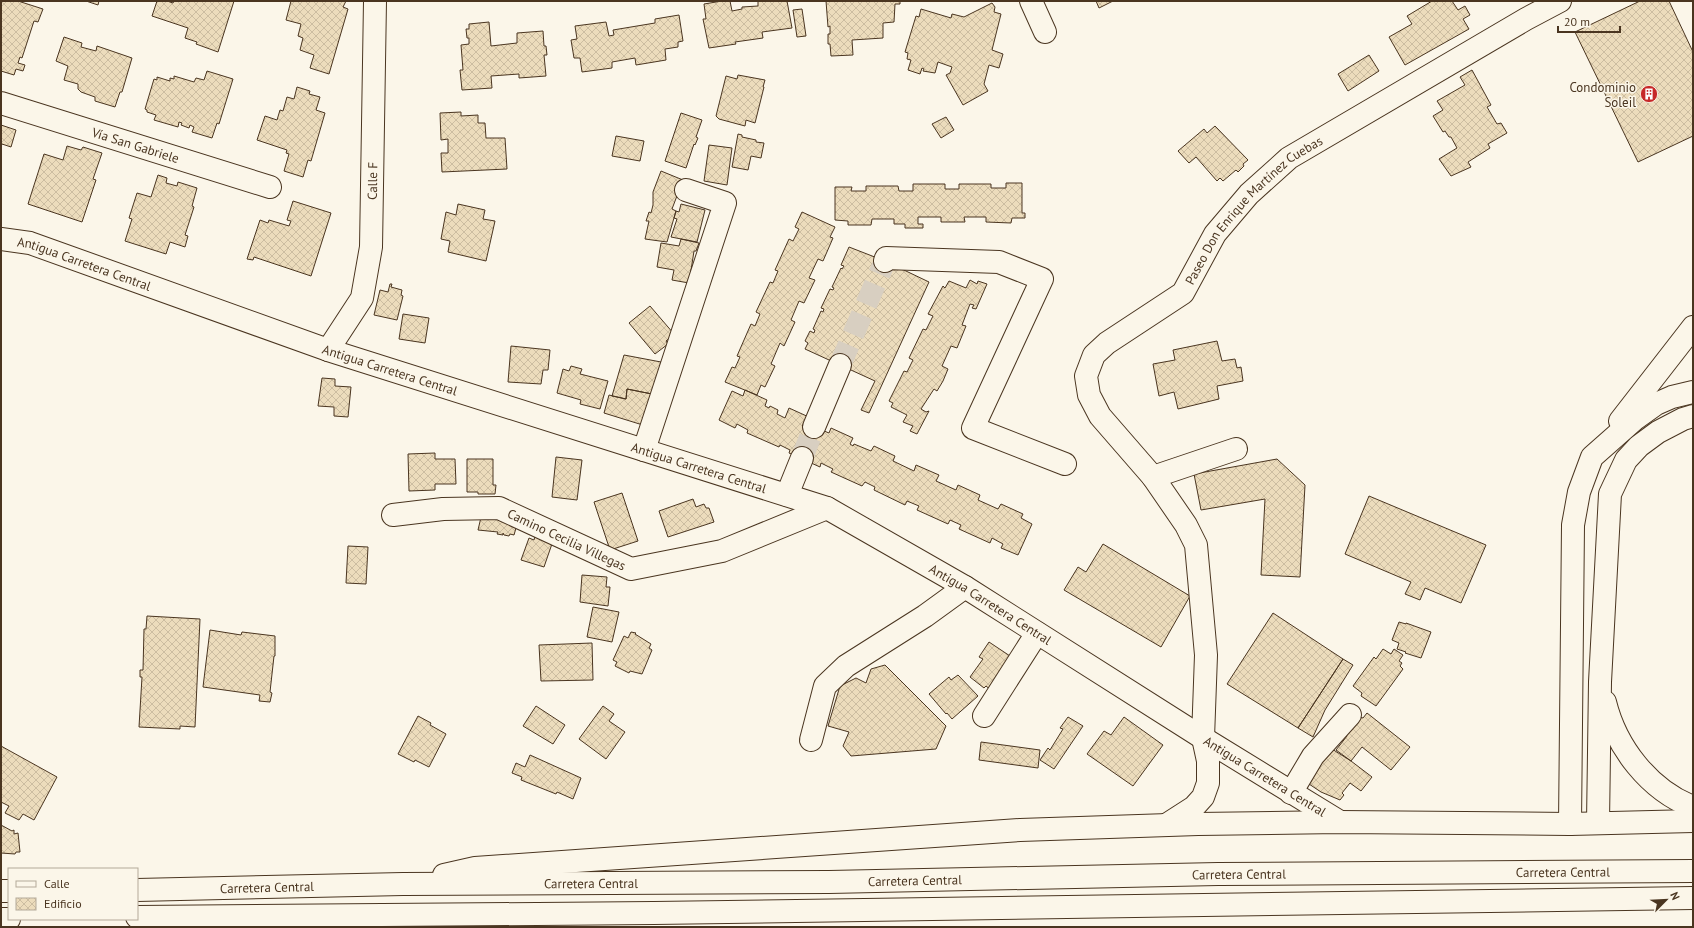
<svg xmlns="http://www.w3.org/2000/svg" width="1694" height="928" viewBox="0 0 1694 928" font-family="'PT Sans',sans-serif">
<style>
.building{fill:url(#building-cross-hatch);stroke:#4a3520}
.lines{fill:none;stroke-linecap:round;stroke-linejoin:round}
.minor-tunnel{stroke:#d8cfc1;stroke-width:22;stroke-dasharray:22 11;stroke-linecap:butt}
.minor-casing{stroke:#4a3520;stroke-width:24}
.highway-casing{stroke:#4a3520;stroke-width:24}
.minor{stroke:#fbf6e9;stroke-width:22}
.highway{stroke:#fbf6e9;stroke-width:22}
.labels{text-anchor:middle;stroke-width:3;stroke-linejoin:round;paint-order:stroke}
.poi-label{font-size:13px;fill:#4a3520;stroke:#fbf6e9;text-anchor:end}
.street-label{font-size:13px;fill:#4a3520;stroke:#fbf6e9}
</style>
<defs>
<pattern id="building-cross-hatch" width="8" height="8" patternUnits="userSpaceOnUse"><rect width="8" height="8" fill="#ecdcbc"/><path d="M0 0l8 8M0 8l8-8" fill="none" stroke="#ccbda1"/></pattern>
</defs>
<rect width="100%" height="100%" fill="#fbf6e9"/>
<!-- building -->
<path class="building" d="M1,1H18L43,9L38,22L34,21L22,58L20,57L18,63L25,65L23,71L16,69L14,75L1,71Z
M86,1H99L98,5Z
M157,1H167L173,3L174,1H234L218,52L196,44L197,42L185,38L188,28L152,16Z
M291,1H346L343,7L348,9L329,74L310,68L314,55L300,50L303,38L298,36L301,24L286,20Z
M722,1H730L732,11L742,9V7L758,6V1H787L792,28L762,32L763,38L735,42L736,44L709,48L703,19H706L704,4Z
M826,1H900V4H895L894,22L883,23V38L852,40L853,55L831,56L830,44H828V34H830V26L828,27Z
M1096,1H1113L1099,8Z
M1432,1H1452L1458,10L1465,6L1470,15L1463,19L1469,29L1405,65L1389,37L1412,24L1407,16Z
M1640,1H1669L1693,52V136L1638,162L1575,32Z
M992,3L995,7L994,12L1001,14L992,50L1003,54L999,68L989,65L984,84L988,91L963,105L946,75L950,73L952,67L938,62L935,73L923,71L924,69L922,68L920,74L908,70L911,60L907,59L908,53L905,52L916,16L919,17L921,9L951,18L952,14L964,17Z
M802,9L806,36L797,37L793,10Z
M679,15L683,41L678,42V47L665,49L666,60L636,65L635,58L612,62V68L582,72L580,58H574L571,40L577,39L575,26L606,22L609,36L614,35L613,30L655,23V19Z
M489,22L491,46L517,43V33L543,31L544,46H546L547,55H544L546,76L519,78V74L491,76L492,88L462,90L460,70H463L461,45L469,44V38H467L466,29H469V24Z
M64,37L82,43L81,47L96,51L97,46L132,58L122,92H120L115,107L95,101V97L81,92L78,89V84L64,80L68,66L56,61Z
M1369,55L1379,71L1348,91L1338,74Z
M1472,70L1491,105L1487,107L1497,124L1501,123L1507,133L1488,144L1490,148L1468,162L1471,167L1451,176L1439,159L1457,148L1451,137H1449L1445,131L1443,132L1433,116L1443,110L1437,101L1465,85L1460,77Z
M207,71L233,79L219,124L217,123L212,138L192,132L194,127L190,125L189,128L181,125L182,123L179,122L178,127L154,120L156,115L147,112V110L145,109L154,79L157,80V77L170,81V78L174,79V76L194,82L196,78L204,80Z
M738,75L765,80L763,87H764L755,123L746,120L745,126L719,119L716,116L726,76L737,79Z
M297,87L310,91L309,94L320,97L316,110L325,113L311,161L308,160L303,177L284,171L289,154L286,153L287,150L257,140L265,116L277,120L280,110L283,111L287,97L294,99Z
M461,112V116L478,115V123H485L486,138H505L507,169L442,172L441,153H448V139L441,140L440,113Z
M681,113L702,120L696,137L698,138L695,145L694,144L686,168L665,161Z
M946,117L954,130L941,138L932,124Z
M1,125L16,130L11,147L2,144L1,147Z
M1215,126L1248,160L1243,164L1244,166L1238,172L1236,170L1223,181L1220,178L1217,181L1196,157L1189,163L1178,151L1204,129L1207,133Z
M738,134L742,135V137L756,140V142L764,143L761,158L751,156L748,170L732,167Z
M616,136L644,141L640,161L612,156Z
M709,145L732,148L727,185L704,181Z
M67,146L81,150L83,147L102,153L93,179L96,180L82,222L28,204L44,154L63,160Z
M661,171L683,180L672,209L676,211L667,242L645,239L649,221H646L649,212L651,213L653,205V192Z
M158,175L167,178L166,183L177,186L178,182L197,188L192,206L194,207L185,235L188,236L185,247L170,242L166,254L125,241L132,219L129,218L137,193L151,197Z
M1006,183H1022V213H1025V218H1012L1011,223L986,222V217H964L965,222H941V217H918V224H923V228H905V224H894V219H872L871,225H848V221L835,220V187H852L851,191H866V186H898L899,191H913V184H945V189H959V184H991V188H1006Z
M293,201L331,213L311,276L254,257L253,260L247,259L260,220L268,223L269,220L289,226L291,221L287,220Z
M458,204L485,210L483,219L495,221L486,261L448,252L450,241L441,239L446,212L456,215Z
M681,204L705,210L697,242L671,237L677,219L674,218L676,211L679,212Z
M802,212L835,227L830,237L833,238L823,261L818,259L809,278L815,280L804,303L799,301L791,320L795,322L784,346L780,343L771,364L775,366L765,387L761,385L757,395L725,382L732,367L735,368L740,357L737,356L751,324L755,326L760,314L756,312L770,282L773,283L778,271L775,270L789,239L793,241L799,229L795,227Z
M681,239L699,243L696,251H694L689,283L672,280L674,270L657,267L661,243L679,246Z
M849,247L885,261L929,282L869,413L861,410L875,381L805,349L808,343L805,341L810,331L814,333L815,330L813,329L821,311L823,312L824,309L821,308L830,289L833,290L834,288L832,287L841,268L842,269L844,266L841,265Z
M970,280L977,284L978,281L987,284L976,309L972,308L974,305L970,304L962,325L966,326L957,348L951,346L942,366L948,369L943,381L937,391L934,389L921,409L926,412L929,411L917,434L910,431L913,426L903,422L907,415L891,407L893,403L889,401L904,371L907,372L913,360L909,358L923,329L926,330L933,316L928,314L943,286L945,288L949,281L966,288Z
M390,284H392L391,287L402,290L401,295L403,296L397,320L374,315L380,290L388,292Z
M650,306L674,334L666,341L668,344L655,354L629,323Z
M403,314L429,318L425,343L399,339Z
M1217,341L1222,361L1235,359L1237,368L1241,367L1243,381L1217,386L1219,399L1178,409L1174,392L1159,396L1153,364L1175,360L1173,350Z
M511,346L550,350L548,370H543L541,384L508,382Z
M624,355L661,362L659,372L652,394L627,389L626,399L612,396Z
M571,366L582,369L580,374L608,381L600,409L580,404L581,400L557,393L563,369L569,371Z
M322,378L335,379V386L351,387L348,417L334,416V407L318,406Z
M627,389L652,394L646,426L604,413L609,395L626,399Z
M745,390L767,400L765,406L769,408L770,406L778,410L777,414L785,418L789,408L811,418L812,426L829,433L831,428L853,438L850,444L853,446L854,444L871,451L874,446L895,456L893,461L914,471L916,465L939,475L936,481L956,490L958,485L980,495L978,500L998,509L1001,504L1023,514L1021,518L1032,524L1018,555L1001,548L1003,544L992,538L990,543L959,529L961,525L950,520L948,524L917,510L919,506L907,501L905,505L874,490L875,487L865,482L862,486L831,472L833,469L821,463L820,467L789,453L790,450L780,445L779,447L747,433L748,430L737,424L735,428L719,420L732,391L743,396Z
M435,453V459H455L456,484H435V490L409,491L408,454Z
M556,457L582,460L577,500L552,497Z
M467,459H493V485H496L495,494H478V492H467Z
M1277,459L1305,485L1300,577L1261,575L1265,499L1201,510L1194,474Z
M622,493L638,541L610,550L594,502Z
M1369,496L1486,545L1461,603L1425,588L1420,600L1405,594L1411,582L1345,554Z
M693,499L696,507L704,504L706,508H709L714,522L668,537L659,511Z
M482,513L518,521L514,535L510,534L509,536L504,535L503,533V535L497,534L498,532L478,530Z
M535,536L554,538L544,567L521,560L529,538L534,540Z
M1103,544L1190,596L1161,647L1064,590L1078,567L1086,572Z
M348,546L368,547L366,584L346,583Z
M582,575L607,577L606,587H610L608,606L580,602Z
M593,607L619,612L612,642L587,637Z
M1273,613L1343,659L1298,728L1227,684Z
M147,616L200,619L195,727L180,726V729L139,727L142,677H140V670H143L144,629H146Z
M1399,622L1406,624V623L1431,632L1421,658L1405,653L1406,652L1397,649L1399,643L1392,640Z
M210,630L241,635L242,632L275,636V656H274L270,692L272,693L270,702L259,701L260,695L203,687Z
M631,632L636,633L635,634L651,644L649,648L652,650L642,674L630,671L629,673L615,666L617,662L613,660L624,636L628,638Z
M989,642L1010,656L992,691L986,686L984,688L970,677L983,659L979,657Z
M592,643L593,680L541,681L539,645Z
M1383,649L1391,654L1394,649L1403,655L1399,661L1402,663L1400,666L1403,669L1376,706L1361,696L1362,693L1353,686L1374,657L1376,659Z
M1343,659L1353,665L1325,710L1313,737L1298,728Z
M885,665L946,726L936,749L851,756L843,746L849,732L828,726L840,686L856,678L866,683L871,669Z
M958,675L978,696L952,719L947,713L946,714L929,694L949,677L951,680Z
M536,706L565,725L553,744L523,726Z
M603,706L614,714L609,721L625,732L606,759L579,739Z
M1367,713L1410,747L1391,770L1362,747L1351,761L1336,750L1347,736L1345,733L1359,717L1363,718Z
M418,716L431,723L430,725L446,734L429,767L415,760L414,762L398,754Z
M1068,717L1083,726L1054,769L1040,760L1048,748L1050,750L1063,729L1060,728Z
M1124,717L1163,745L1133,786L1087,754L1104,731L1111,735Z
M981,742L1040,750L1038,768L979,760Z
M1,746L57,777L34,820L23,814L19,820L5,813L9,806L1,802Z
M1332,749L1351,761L1372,777L1361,791L1350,783L1342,793L1344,795L1340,800L1321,792L1306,782Z
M530,755L581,778L573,799L557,792L556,794L521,780L522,777L512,773L516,763L525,767Z
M1,825L12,831L14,830V834L18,833L20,852H16L15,854L1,853Z"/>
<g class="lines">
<!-- minor-tunnel -->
<path class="minor-tunnel" d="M840,365L885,261
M802,458L814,427"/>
<defs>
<g id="minor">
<path d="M1031,1L1045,32"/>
<path id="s1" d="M1,103L270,187"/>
<path id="s2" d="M1,239L30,243L328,350L827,508L965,587L1203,738L1340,822"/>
<path d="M885,261L886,258L999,262L1042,279L973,428L1065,464"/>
<path id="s3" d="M328,350L362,298L371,247L375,1"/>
<path d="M814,427L840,365"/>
<path d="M644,450L725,203L686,190"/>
<path d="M1153,477L1236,449"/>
<path d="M787,495L802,458"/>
<path id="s4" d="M393,515L443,509L499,508L631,569L722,551L827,508"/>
<path d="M984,716L1037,633"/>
<path d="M811,740L825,686L846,666L925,616L965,587"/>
<path d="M1291,793L1313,756L1350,715"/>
<path id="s5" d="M1166,825L1194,807L1203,797L1208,783V761L1203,738L1206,655L1196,545L1186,525L1153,477L1100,416L1089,395L1086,376L1094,355L1107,343L1183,293L1215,234L1249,194L1289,158L1526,19L1560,1"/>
</g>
<g id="highway">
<path d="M1620,421L1693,327"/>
<path d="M1605,702C1616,747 1649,790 1693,807"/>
<path d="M1598,823L1600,682L1610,494L1626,460L1639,446L1658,432L1683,419L1693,416"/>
<path d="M1570,824L1573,525L1579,492L1592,457L1635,419L1656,404L1672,397L1693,392"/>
<path d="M444,875L475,868L1020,830L1198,824L1340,822L1570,824L1693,821"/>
<path id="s6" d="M137,890L403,884L829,882L1218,874L1693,871"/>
<path d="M1,891H9"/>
<path d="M137,917L654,913L1693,898"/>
<path d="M1,919H9"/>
</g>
</defs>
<!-- minor casing -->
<use href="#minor" class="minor-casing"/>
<!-- highway casing -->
<use href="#highway" class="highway-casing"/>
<!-- minor -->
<use href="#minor" class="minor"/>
<!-- highway -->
<use href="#highway" class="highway"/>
</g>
<!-- icons -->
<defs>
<symbol id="building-disc" viewBox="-11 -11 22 22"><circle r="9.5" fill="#c62828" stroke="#fbf6e9"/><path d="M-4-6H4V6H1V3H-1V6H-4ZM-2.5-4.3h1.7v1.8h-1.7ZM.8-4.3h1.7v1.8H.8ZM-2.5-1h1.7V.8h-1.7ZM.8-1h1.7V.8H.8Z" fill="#fff"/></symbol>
</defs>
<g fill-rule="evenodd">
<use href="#building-disc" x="1639" y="84" width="20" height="20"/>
</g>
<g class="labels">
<!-- poi labels -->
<g class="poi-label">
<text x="1636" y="92">Condominio<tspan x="1636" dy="15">Soleil</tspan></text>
</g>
<!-- street labels -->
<g class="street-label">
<text dy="5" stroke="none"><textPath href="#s1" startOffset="141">Vía San Gabriele</textPath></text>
<text dy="5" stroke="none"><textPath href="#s3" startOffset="180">Calle F</textPath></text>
<text dy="5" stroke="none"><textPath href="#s5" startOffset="747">Paseo Don Enrique Martínez Cuebas</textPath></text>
<text dy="5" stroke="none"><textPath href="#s2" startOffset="87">Antigua Carretera Central</textPath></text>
<text dy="5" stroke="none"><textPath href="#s2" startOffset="411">Antigua Carretera Central</textPath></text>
<text dy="5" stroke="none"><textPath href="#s2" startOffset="735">Antigua Carretera Central</textPath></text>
<text dy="5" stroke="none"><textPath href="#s4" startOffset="181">Camino Cecilia Villegas</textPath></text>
<text dy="5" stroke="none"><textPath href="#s2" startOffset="1059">Antigua Carretera Central</textPath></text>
<text dy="5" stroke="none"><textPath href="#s2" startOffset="1383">Antigua Carretera Central</textPath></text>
<text dy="5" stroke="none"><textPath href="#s6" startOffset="1426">Carretera Central</textPath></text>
<text dy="5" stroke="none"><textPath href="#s6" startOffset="1102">Carretera Central</textPath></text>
<text dy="5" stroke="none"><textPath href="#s6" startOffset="778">Carretera Central</textPath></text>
<text dy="5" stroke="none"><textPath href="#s6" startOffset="454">Carretera Central</textPath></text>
<text dy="5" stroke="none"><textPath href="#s6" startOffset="130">Carretera Central</textPath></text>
</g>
</g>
<!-- border -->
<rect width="1694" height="928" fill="none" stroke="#4a3520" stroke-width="4"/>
<!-- legend -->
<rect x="8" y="868" width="130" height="52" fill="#fbf6e9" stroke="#b4a999"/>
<rect x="16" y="881" width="20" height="6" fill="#fbf6e9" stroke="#b4a999"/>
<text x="44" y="888" font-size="12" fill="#4a3520">Calle</text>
<rect x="16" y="898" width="20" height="12" fill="url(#building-cross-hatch)" stroke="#b4a999"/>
<text x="44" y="908" font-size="12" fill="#4a3520">Edificio</text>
<!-- north arrow -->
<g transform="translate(1666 900) rotate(66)" stroke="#fbf6e9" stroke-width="3" paint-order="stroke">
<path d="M0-3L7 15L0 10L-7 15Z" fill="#4a3520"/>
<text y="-6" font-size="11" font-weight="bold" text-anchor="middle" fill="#4a3520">N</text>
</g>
<!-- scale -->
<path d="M1558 26v6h62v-6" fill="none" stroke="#4a3520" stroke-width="2"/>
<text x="1564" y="26" font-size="12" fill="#4a3520" stroke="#fbf6e9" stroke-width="3" paint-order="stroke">20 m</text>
</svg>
